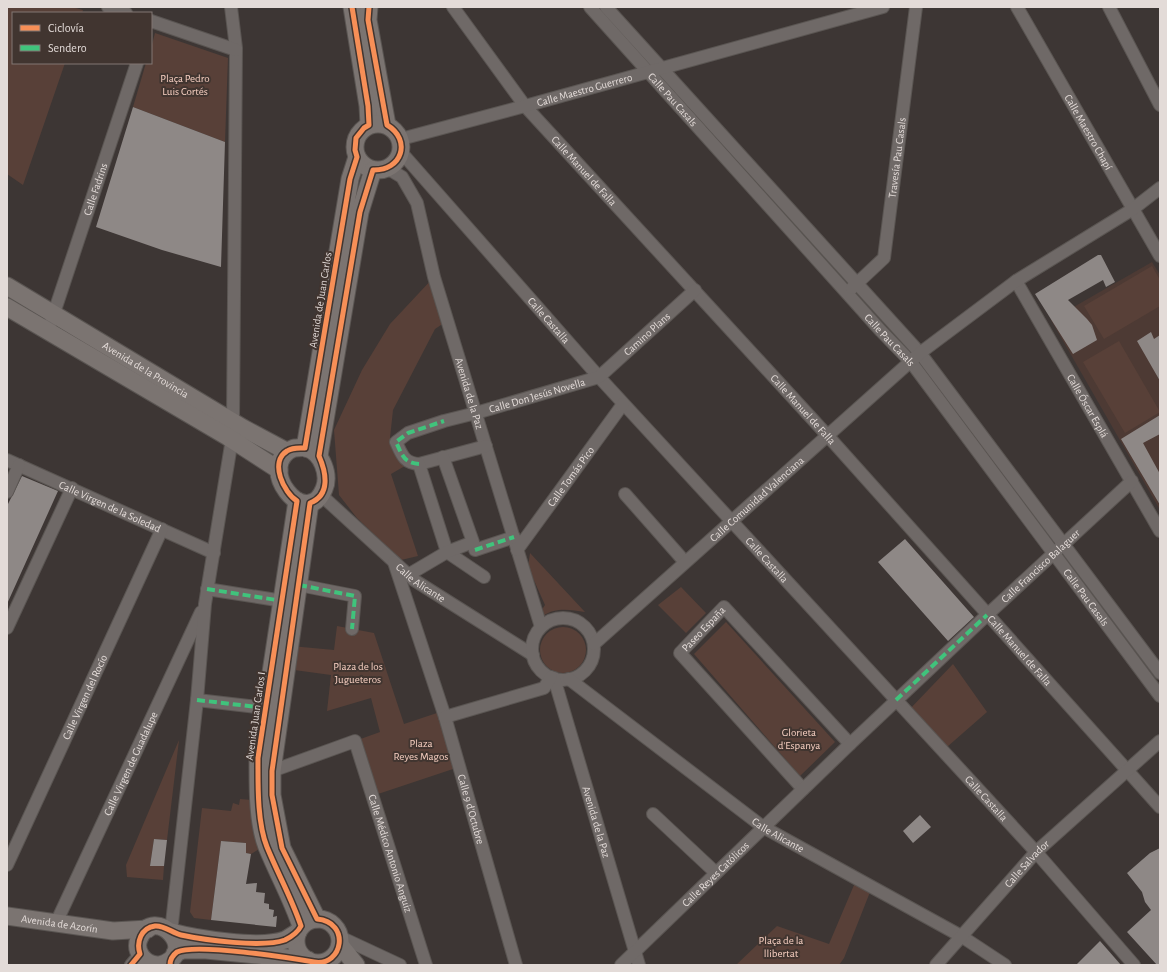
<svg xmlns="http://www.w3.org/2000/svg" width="1167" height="972" viewBox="0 0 1167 972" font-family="'Alegreya Sans',sans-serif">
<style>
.built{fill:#4d3a34}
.green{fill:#584038}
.building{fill:#8e8886}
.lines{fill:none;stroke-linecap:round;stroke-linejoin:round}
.street-casing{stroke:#5a5552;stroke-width:14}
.secondary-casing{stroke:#5a5552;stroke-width:19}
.street{stroke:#6f6967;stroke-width:12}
.secondary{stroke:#7b7471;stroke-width:17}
.quiet{stroke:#40c37c;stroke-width:4;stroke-dasharray:8 4;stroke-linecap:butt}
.cycleway-casing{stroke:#413530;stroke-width:8}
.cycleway{stroke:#f78f57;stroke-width:5}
.labels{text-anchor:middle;stroke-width:4;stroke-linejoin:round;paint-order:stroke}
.park-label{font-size:11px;fill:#f8d0c2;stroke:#413530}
.street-label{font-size:11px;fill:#e3dbd8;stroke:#413530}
</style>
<rect width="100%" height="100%" fill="#3d3634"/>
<!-- built -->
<path class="built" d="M1152,262L1160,275V510L1051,320Z"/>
<!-- green -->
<path class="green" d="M7,7H72L83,10L82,13H13V63H65L23,185L7,174Z
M155,33L228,58L225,142L133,107L146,63H151V48Z
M1152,266L1160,280V306L1104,339L1084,306Z
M434,277L447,321L435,329L393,410L390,438L408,433L396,442L410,463L391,474L418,556L401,560L357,518L339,495L334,430L362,370L390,324Z
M1119,341L1160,412L1125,433L1083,362Z
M530,553L585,612C570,610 556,607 543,616L541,611L545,605L528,567Z
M681,587L706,613L686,633L658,605Z
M726,622L835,742L800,776L694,654Z
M337,626L374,633L404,724L443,711L459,767L372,796L355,741L380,732L371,698L327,711L331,675L287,669L291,646L334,650Z
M540 650a23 23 0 1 1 46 0a23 23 0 1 1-46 0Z
M953,664L987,712L947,747L907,712Z
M179,740L167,840L154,839L150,866H164L163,880L127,877L126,865Z
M240,799L252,800L259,849L251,854L246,853V843L221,841L211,920L194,918L190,912L202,808L231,811L233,803L239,805Z
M857,878L872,887L844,958L839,965H736L777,926L829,944Z"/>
<!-- building -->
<path class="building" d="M133,107L225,142L221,267L162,250L96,227Z
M1098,255H1101L1115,282L1106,287L1103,280L1068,300L1087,319L1092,325L1097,340L1073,354L1035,294Z
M1151,332L1154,339L1160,335V381L1137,341Z
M1160,415V434L1143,443L1160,474V505L1121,439Z
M22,476L58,491L7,604V506Z
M905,539L974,617L948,641L878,562Z
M920,815L931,827L913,843L903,831Z
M154,839L167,840L164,866H150Z
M221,841L246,843V853L251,854L246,884L257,883L256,892L265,893L264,903L269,904V909L274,910L273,917L277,916L276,927L211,920Z
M1160,848V965H1157L1127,932L1151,910L1145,902L1142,892L1127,873L1150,853Z
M1100,941L1121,965H1076Z"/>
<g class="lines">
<defs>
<g id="street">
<path d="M108,7L126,13"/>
<path d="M231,7L236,48L233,421"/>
<path id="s1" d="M453,7L525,106L827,435L1160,807"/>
<path id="s2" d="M590,7L881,331L911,362L1160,696"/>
<path d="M606,7L920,353L1160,673"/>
<path id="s3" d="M1017,7L1160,256"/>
<path d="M1109,7L1160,105"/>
<path d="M151,21L236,50"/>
<path id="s4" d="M401,139L525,106L883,7"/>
<path id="s5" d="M401,152L599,377L1036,852L1134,965"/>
<path id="s6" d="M387,168L402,177L417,203L434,277L541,627"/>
<path id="s7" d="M1016,281L1160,531"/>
<path id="s8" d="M852,288L884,258L916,7"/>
<path id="s9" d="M51,322L137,63"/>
<path id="s10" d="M486,446L419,464C404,463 402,455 396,442L408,433L444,421L476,413L599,377L695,290"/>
<path id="s11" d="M7,460L214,553"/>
<path d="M419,464L447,552L484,577"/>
<path d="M7,492L19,465"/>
<path d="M625,494L685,562"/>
<path id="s12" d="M321,495L414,580L533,655"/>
<path d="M475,550L514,537"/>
<path id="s13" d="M517,550L623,404"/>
<path id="s14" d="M394,562L445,717L516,965"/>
<path d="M408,575L447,552L473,542L443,457"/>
<path d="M299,585L355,596L352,629"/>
<path d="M207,589L283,601"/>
<circle cx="563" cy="649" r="31"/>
<path d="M7,628L72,488"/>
<path id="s15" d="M594,644L920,353L1016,281L1133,209L1160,188"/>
<path id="s16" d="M554,678L639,965"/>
<path id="s17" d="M569,679L763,827L961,936L1005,965"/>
<path d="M197,700L266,708"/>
<path d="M445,717L544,688L551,677"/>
<path id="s18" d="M272,771L355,741L426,965"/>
<path id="s19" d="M803,789L680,653L724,607L850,744"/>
<path d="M653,814L716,873"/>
<path id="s20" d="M7,865L162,529"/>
<path id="s21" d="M56,923L201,612"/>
<path d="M171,932L197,700L205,604L232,439"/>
<path d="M340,937L400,965"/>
<path d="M330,964L331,965"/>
<path d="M131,965L140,954"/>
<path id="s22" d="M621,965L850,744L987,615L1132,481"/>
<path id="s23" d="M936,965L1036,852L1160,741"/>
</g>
<g id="secondary">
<path d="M352,7L368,106L369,125"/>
<path d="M369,7L368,20L387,125"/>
<circle cx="378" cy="147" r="23"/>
<path id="s24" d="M7,286L243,428L286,451"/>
<path d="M7,307L228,437L279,470"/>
<path d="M294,448C298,448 303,447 306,448C322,452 330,475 324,489C306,533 253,465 294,448Z"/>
<path d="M305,448L350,179L357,157"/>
<path d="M319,456L360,212L373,170"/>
<path d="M297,501L258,758C258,784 257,822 267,847C278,874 292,899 301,926"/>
<path d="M310,503L272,771V795L282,848L317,919"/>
<path id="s25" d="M7,916L113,931L148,929"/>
<circle cx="318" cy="941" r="22"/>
<path d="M171,932C197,939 260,949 285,940C289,938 294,934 298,932"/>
<path d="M340,945L356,965"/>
<path d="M175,953L183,950H206L308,960"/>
<path d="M157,965C144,964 134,951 139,939C154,902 202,953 160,965"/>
</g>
</defs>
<!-- street casing -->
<use href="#street" class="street-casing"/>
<!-- secondary casing -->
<use href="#secondary" class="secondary-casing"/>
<!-- street -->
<use href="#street" class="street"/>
<!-- secondary -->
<use href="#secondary" class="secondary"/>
<!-- quiet -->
<path class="quiet" d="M419,464C404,463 402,455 396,442L408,433L444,421
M475,550L514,537
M299,585L355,596L352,629
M207,589L283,601
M197,700L266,708
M896,700L987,615"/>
<defs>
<path id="cycleway" d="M131,965L140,954C136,942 141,928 155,926C164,925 172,933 181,935C204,940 263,948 285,940C291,937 298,932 301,926C292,899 278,874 267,847C257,822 258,784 258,758L297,501C284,493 269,462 287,451C293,447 299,448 305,448L350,179L357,157L355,150L356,138L364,128L369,125L368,106L352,7
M170,965C170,960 173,955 177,952C196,943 290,958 314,962C343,967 351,922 317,919L282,848L272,795V771L310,503C331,495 326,472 319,456L360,212L373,170C402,171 412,140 387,125L368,20L369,7"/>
</defs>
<!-- cycleway casing -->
<use href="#cycleway" class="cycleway-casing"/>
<!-- cycleway -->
<use href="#cycleway" class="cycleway"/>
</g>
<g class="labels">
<!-- park labels -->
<g class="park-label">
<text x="185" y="82">Plaça Pedro<tspan x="185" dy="13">Luis Cortés</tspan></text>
<text x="358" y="670">Plaza de los<tspan x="358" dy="13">Jugueteros</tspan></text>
<text x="799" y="736">Glorieta<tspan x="799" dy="13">d'Espanya</tspan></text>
<text x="421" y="747">Plaza<tspan x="421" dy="13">Reyes Magos</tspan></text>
<text x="781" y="944">Plaça de la<tspan x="781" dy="13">llibertat</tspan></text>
</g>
<!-- street labels -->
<g class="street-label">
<text dy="4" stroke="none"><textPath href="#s4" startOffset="190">Calle Maestro Guerrero</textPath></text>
<text dy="4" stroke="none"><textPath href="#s2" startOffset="124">Calle Pau Casals</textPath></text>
<text dy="4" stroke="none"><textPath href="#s3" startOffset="144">Calle Maestro Chapí</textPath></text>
<text dy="4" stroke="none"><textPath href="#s8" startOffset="145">Travesía Pau Casals</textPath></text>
<text dy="4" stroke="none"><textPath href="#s1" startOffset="210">Calle Manuel de Falla</textPath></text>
<text dy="4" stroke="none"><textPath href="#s9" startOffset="140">Calle Fadrins</textPath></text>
<text transform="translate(320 300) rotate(-81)" y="4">Avenida de Juan Carlos</text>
<text dy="4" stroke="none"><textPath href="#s5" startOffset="224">Calle Castalla</textPath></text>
<text dy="4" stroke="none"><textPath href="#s10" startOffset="382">Camino Plans</textPath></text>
<text dy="4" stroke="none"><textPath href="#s2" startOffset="448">Calle Pau Casals</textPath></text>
<text dy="4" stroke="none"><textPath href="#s24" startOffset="162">Avenida de la Provincia</textPath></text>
<text dy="4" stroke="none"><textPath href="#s6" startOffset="245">Avenida de la Paz</textPath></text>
<text dy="4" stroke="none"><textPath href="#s10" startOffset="253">Calle Don Jesús Novella</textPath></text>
<text dy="4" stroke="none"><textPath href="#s7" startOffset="144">Calle Óscar Esplá</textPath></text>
<text dy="4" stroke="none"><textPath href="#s1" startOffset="534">Calle Manuel de Falla</textPath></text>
<text dy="4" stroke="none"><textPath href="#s13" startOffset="91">Calle Tomás Pico</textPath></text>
<text dy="4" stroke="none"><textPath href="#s15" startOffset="218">Calle Comunidad Valenciana</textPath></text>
<text dy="4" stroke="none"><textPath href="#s11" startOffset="113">Calle Virgen de la Soledad</textPath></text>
<text dy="4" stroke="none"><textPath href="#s5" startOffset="548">Calle Castalla</textPath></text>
<text dy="4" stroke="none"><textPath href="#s22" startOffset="579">Calle Francisco Balaguer</textPath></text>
<text dy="4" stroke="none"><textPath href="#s12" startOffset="133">Calle Alicante</textPath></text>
<text dy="4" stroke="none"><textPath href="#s2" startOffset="772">Calle Pau Casals</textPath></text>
<text dy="4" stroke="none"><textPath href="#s19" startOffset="217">Paseo España</textPath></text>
<text dy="4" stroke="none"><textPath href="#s1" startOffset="858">Calle Manuel de Falla</textPath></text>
<text dy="4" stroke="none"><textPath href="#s20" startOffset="185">Calle Virgen del Rocío</textPath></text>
<text transform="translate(255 716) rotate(-82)" y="4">Avenida Juan Carlos I</text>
<text dy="4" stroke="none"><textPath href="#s21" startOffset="176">Calle Virgen de Guadalupe</textPath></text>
<text dy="4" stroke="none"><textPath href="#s5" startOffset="872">Calle Castalla</textPath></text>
<text dy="4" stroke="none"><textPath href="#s14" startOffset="259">Calle 9 d'Octubre</textPath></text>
<text dy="4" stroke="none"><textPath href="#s16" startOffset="150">Avenida de la Paz</textPath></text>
<text dy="4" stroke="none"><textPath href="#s17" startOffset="261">Calle Alicante</textPath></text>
<text dy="4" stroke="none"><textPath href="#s18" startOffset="206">Calle Médico Antonio Anguiz</textPath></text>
<text dy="4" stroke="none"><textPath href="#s23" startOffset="136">Calle Salvador</textPath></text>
<text dy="4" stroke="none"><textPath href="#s22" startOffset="131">Calle Reyes Católicos</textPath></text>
<text dy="4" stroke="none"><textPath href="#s25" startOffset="53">Avenida de Azorín</textPath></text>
</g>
</g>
<!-- border -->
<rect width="1167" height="972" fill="none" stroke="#e3dbd8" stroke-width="16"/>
<!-- legend -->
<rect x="12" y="12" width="140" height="52" fill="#413530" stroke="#827773"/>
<rect x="20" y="25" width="20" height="6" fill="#f78f57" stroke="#827773"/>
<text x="48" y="32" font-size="12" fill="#e3dbd8">Ciclovía</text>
<rect x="20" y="45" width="20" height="6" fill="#40c37c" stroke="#827773"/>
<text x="48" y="52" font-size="12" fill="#e3dbd8">Sendero</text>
</svg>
